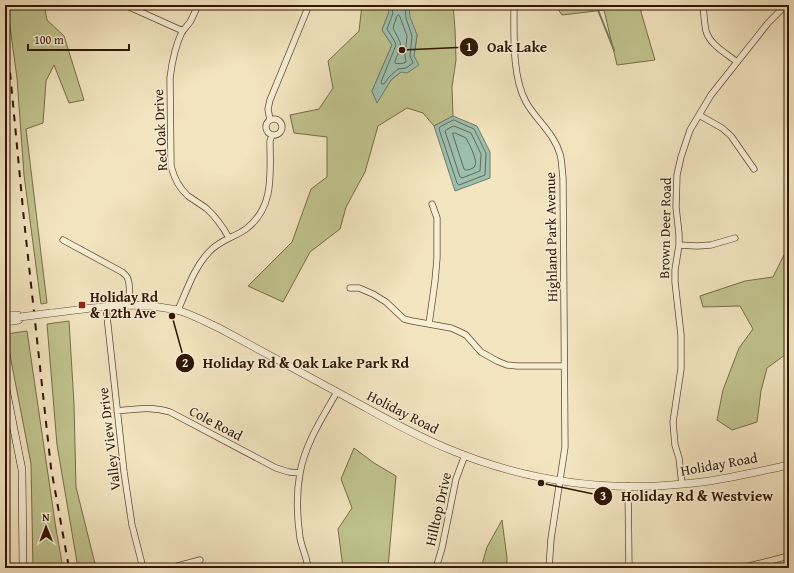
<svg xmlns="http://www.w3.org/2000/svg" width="794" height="573" viewBox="0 0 794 573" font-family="'Gentium Book Plus',serif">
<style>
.green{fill:#c0c38e;stroke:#786c48}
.water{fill:#9cbfae;stroke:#717b6a}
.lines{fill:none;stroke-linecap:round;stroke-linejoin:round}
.shore{stroke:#666a58;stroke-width:1}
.stream{stroke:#717b6a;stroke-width:2}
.minor-casing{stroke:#624a32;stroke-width:7}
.tertiary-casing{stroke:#624a32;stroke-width:8}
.secondary-casing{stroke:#311603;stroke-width:8}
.minor{stroke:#f7eed6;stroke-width:5.5}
.tertiary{stroke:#f7eed6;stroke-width:7}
.secondary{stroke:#f7eed6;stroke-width:7}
.rail{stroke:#311603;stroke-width:2;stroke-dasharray:7 7;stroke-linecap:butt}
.tertiary-bridge-casing{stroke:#624a32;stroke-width:8;stroke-linecap:butt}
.tertiary-bridge{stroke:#f7eed6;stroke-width:7}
.poi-dot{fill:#8f2418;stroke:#f7eed6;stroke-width:1.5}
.labels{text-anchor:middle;stroke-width:3;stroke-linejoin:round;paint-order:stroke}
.street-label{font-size:14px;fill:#311603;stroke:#f7eed6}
.poi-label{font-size:14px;font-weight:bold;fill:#311603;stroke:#f7eed6;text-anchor:start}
.leader{fill:none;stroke:#311603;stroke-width:1.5}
.callout-dot{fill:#311603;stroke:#f7eed6;stroke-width:1.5}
.mark-label{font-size:12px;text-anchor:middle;font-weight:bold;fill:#fff}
.callout-label{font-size:15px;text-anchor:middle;font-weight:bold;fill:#311603;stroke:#f7eed6;stroke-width:3;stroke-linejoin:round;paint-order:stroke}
</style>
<rect width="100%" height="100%" fill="#f3e5c0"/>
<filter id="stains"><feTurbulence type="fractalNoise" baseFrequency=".005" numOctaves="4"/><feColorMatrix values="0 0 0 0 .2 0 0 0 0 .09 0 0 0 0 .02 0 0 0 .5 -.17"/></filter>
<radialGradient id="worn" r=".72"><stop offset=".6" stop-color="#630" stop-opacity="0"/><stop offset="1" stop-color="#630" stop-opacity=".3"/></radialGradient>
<!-- green -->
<path class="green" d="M7,5H44L47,20L64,36L84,100L69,103L54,65L46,81L43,123L26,129L47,303L41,304L24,175L17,78Z
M362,5H386L389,12L382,30L392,45L372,91L377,102L391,80L401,72L414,56L417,35L409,17V5H453L455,29L456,60L452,87L453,116L434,126L423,113L407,108L378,126L365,172L346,207L340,229L310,252L283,302L248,286L292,242L311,189L327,177V137L294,133L290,115L319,109L333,88L328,61L359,31Z
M555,5H642L641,12L655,60L617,65L604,10L562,15Z
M789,245V352L767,368L761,391L757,422L732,430L717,420L723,390L739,348L753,329L740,306L703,307L700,296L745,281L773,277Z
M69,321L74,404L76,487L96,568H78L57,445L47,324Z
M27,331L56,529L63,568H33L31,464L6,334Z
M354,448L374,463L396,476L388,568H343L338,529L352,508L341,479Z
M502,520L507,558V568H481L487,547Z"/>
<!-- water -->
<path class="water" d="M386,5H409L410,17L417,35L414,56L419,65L407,73L401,72L391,80L377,103L372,91L392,45L382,30L389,12Z
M453,116L477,126L490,152V178L455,191L434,126Z"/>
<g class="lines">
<!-- shore -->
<path class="shore" d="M390,5L393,13L387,29L395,42L396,45L381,82V83L382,84H384L389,77L398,69L406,68L413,63L410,56L412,36L406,18L405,5
M399,15L400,17L407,36L405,55L406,62C404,64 397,64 395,63V61C403,41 402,47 393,28L397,16Z
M454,120L474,129L486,153L485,175L459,185L457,183L439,129L440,127Z
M454,126L471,133L481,154L480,171L462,178L460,177L445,131L446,130Z
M453,133H455L466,138C469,144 478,160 475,166C473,169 468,170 466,170L464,169L453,135Z"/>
<!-- stream -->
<path class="stream" d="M596,5L614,50"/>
<defs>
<path id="minor" d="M125,5L183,31
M198,5C195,11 193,17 190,22C187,26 184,29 182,32C175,46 172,62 170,78L171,166C174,178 179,188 188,196C194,200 200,204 206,208C216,217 223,227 229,238
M514,5C514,34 512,77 526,102C536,120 554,133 560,154C562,161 562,170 563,178L565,447L551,539L549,568
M703,5C704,13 704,22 706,31C710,45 726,53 737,62
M699,115L722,128L731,136L754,169
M266 127a8 8 0 1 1 16 0a8 8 0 1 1-16 0Z
M270,120L268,109L270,100L309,5
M63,240L122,272C123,273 127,276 127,277C131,283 129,298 129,305
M679,245L697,246L711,245L735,238
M350,288H359L373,294L386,302L404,319L412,321L451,328L458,331L466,335L481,352L497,361L507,365L517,366H564
M106,307L124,472L132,525L143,568
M178,310C187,290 194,267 210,251C220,240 235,237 246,229C275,207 270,173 270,141L272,135
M429,324L435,281L437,258V218L432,204
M117,411C137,409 151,406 170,412L276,468L289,472L300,473
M682,484L679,458L675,445L674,434L673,422L681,369V335L675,282V270L679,245V234L676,207L677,175L681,157L690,130L711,95L768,23L786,5
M628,486L629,568
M170,568L200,560
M308,568C307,558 302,548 300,538C297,517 296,495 300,473C305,444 322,418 337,392
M436,568L442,548L456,479L465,455
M741,568L789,556"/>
<path id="tertiary" d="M51,313C89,309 127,301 165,308C170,309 175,309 180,311C193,315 206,322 219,328C266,353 314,380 361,405C390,421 420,438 451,450C516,477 587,489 657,486C672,485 687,484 702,482C731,478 760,471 789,465
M5,315H18L20,317L19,320L5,322"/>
<path id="secondary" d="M5,384L22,470L23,568"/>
</defs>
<!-- minor casing -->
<use href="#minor" class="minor-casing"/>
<!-- tertiary casing -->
<use href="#tertiary" class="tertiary-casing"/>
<!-- secondary casing -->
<use href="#secondary" class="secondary-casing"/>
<!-- minor -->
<use href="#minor" class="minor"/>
<!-- tertiary -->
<use href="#tertiary" class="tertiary"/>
<!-- secondary -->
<use href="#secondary" class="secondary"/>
<!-- rail -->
<path class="rail" d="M5,31L8,51L24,220L51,468L69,568"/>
<defs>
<path id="tertiary-bridge" d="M20,317L51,313"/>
</defs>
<!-- tertiary-bridge casing -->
<use href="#tertiary-bridge" class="tertiary-bridge-casing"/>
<!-- tertiary-bridge -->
<use href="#tertiary-bridge" class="tertiary-bridge"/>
</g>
<!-- markers -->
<rect class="poi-dot" x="78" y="301" width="8" height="8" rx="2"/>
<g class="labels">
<!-- street labels -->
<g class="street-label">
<text transform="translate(160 130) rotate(-93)" y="5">Red Oak Drive</text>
<text transform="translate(665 228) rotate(-89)" y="5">Brown Deer Road</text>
<text transform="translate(551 237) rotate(-91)" y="5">Highland Park Avenue</text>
<text transform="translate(403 412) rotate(27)" y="5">Holiday Road</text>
<text transform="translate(216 423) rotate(28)" y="5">Cole Road</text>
<text transform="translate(109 439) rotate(-97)" y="5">Valley View Drive</text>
<text transform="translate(719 464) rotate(-10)" y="5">Holiday Road</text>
<text transform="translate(438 509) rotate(-77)" y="5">Hilltop Drive</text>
</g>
<!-- poi labels -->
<g class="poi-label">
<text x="90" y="302">Holiday Rd<tspan x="90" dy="16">&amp; 12th Ave</tspan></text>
</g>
</g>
<!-- callouts -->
<path class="leader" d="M402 50L469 47M172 316L185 363M541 483L603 496"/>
<g class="callout-dot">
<circle cx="402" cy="50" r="4"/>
<circle cx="172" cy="316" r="4"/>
<circle cx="541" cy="483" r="4"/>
<circle cx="469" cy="47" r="10"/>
<circle cx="185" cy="363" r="10"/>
<circle cx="603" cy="496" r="10"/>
</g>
<g class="mark-label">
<text x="469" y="51">1</text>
<text x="185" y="367">2</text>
<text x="603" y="500">3</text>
</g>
<g class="callout-label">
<text x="517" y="52">Oak Lake</text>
<text x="306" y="368">Holiday Rd &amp; Oak Lake Park Rd</text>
<text x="697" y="501">Holiday Rd &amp; Westview</text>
</g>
<!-- margin -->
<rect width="794" height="573" fill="none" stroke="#f3e5c0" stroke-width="20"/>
<rect x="6" y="6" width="782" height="561" fill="none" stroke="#311603" stroke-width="2"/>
<rect x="10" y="10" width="774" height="553" fill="none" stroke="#311603"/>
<!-- north arrow -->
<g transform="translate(46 527) rotate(359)" stroke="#f7eed6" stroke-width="3" paint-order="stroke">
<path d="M0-3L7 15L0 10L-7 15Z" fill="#311603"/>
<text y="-6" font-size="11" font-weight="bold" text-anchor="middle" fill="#311603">N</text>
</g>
<!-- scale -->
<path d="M28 44v6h101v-6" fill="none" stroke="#311603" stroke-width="2"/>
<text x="34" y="44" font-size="12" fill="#311603" stroke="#f7eed6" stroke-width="3" paint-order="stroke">100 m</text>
<rect width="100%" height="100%" filter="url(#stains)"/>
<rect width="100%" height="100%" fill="url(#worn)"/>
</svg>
